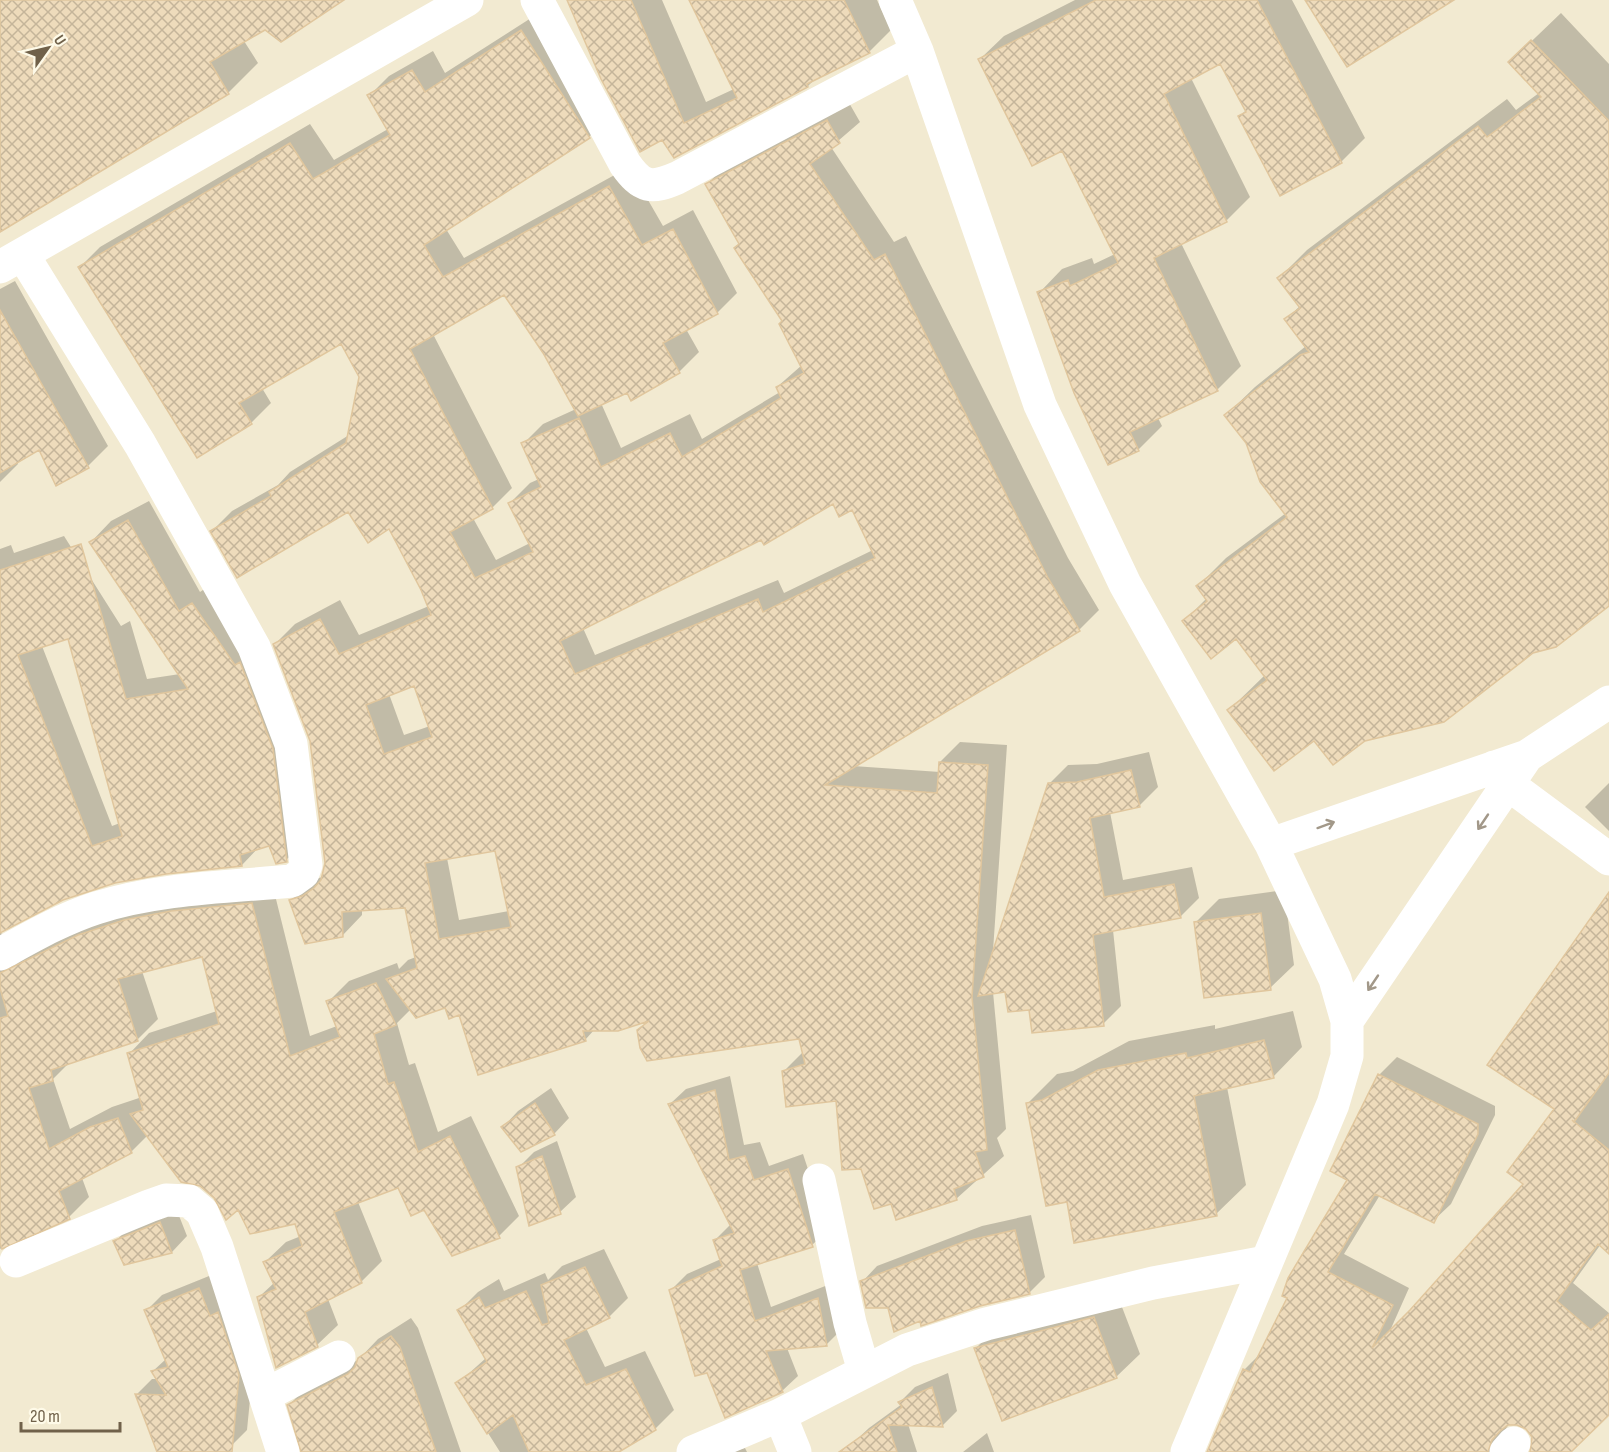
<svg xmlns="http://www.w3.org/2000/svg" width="1609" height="1452" viewBox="0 0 1609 1452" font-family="'Sofia Sans Condensed',sans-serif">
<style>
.residential{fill:#f2ead1}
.shadow{fill:#0003;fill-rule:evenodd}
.building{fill:url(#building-cross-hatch);stroke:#e0c69d;stroke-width:1.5;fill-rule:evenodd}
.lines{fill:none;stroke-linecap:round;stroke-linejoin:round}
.minor{stroke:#fff;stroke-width:33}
.oneway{stroke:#a29889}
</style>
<defs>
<pattern id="building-cross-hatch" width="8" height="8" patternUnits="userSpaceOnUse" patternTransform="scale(1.5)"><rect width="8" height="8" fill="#eedbbb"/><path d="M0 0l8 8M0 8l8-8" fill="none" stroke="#c5b59a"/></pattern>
</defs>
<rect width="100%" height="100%" fill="#faf7e2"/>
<!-- residential -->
<path class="residential" d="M0,0H1609V1452H0Z"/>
<!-- shadow -->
<path class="shadow" d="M0,0H341L265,28L244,41L258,63L228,93L0,231Z
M568,0H662L706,102L734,89L690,0H877L891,30L869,52L816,78L808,86L675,156Z
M1075,0H1292L1365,138L1341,162L1240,116L1246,110L1220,62L1191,78L1250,197L1226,221L1181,243L1241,366L1217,390L1158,418L1162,426L1138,450L1039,293L1062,269L1092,258L1094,264L1115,254L1063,149L980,59L1004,36Z
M542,11L609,117L589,137L446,229L464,258L629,167L663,226L693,210L737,293L717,313L686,329L699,352L679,372L601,403L621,448L690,414L702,439L780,392L777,387L802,365L784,321L707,184L727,165L848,101L860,122L831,147L894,242L906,236L1068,558L1099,610L1079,630L853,766L940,772V762L960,742L1007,745L993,951L1049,784L1068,765L1097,764L1149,752L1158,787L1139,806L1110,812L1123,880L1192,867L1199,898L1180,917L1113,930L1121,1006L1103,1024L1031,1008L1006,991L993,992L1006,1129L997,1138L1004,1156L956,1199L892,1203L837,1100L784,1071L804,1051L801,1038L638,1031L649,1020L595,1029L585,1040L460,1013L446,1006L411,1009L397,1023L409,1065L415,1063L438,1132L471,1116L519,1216L499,1236L424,1208L398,1187L358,1202L382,1261L361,1282L328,1299L338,1325L317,1345L259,1297L275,1282L265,1262L286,1242L301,1236L296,1222L239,1208L215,1197L148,1135L131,1152L82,1178L89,1197L69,1217L8,1243L0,1249V549L11,545L14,553L64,536L121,626L130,621L147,679L180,674L91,542L111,521L149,501L200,592L213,583L256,645L307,840L286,860L270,844L258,848L242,865L165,872L89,889L51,904L1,931L3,942L100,915L272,883L310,1036L337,1026L328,1002L349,981L397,963L399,969L408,960L416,957L406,906L362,909V915L342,936L291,900L311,880L323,877L326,863L311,741L275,644L295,624L340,600L359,635L429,606L389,527L348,510L212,531L232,511L278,485L290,472L349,435L361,376L341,342L262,388L271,403L251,423L197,456L80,267L100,247L310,124L334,160L388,129L369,96L389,76L433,51L445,73ZM504,293L544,352L576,409L543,424L523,444L539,479L530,483L510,503L530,543L496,560L473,518L492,508L512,488L433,334ZM833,502L853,508L873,550L784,593L778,580L595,655L583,628ZM69,637L120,823L112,826L42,646ZM415,684L430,726L404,735L389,694ZM496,849L509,911L459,920L447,858ZM203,955L217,1011L149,1033L129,1054L143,1103L139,1098L112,1107L70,1129L53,1079L71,1061L137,1040L158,1019L142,971Z
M1561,13L1609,64V604L1532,651L1314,739L1229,710L1265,675L1237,637L1184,621L1207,598L1198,586L1226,558L1286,513L1247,442L1226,415L1255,387L1306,346L1286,319L1300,306L1279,278L1307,250L1507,99L1516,110L1539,93L1510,62Z
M15,281L108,446L88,466L40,448L17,461L18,464L0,482V289Z
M1609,783V831L1585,807Z
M1284,890L1294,965L1270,988L1196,922L1219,899Z
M1609,895V1252L1601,1244L1573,1283L1609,1313V1413L1568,1452H1530L1533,1436L1528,1428L1519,1423L1509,1424L1505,1430V1439L1518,1452H1209L1244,1370L1262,1352L1350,1179L1332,1171L1379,1075L1397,1057L1495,1106V1115L1451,1204L1433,1221L1380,1195L1344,1254L1409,1288L1389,1333L1525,1183L1556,1108Z
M1293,1011L1302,1047L1273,1077L1227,1087L1246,1185L1216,1214L1068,1201L1028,1103L1057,1074L1073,1071L1129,1041L1215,1025V1029Z
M730,1076L744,1145L760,1142L769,1166L803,1154L828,1230L812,1245L757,1263L771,1307L833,1283L842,1329L826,1345L787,1348L798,1376L782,1391L708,1371L671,1290L687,1274L721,1259L715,1240L731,1224L670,1104L686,1089Z
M551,1088L569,1118L554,1134L503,1127L518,1111Z
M557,1141L576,1197L560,1212L530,1224L518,1168L534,1152Z
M176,1208L187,1236L172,1252L124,1263L115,1242L130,1226Z
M1031,1215L1045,1277L1029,1293L921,1319L889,1306L862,1282L877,1266L982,1226Z
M604,1249L628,1298L609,1317L586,1328L605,1367L645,1351L674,1410L655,1429L616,1452H500L457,1384L486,1358L459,1311L478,1292L499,1279L504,1291L545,1273L548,1280L562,1266Z
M214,1274L254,1359L247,1430L232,1445L199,1452H158L137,1394L152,1379H158L153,1371L166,1359L146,1311L162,1295Z
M1117,1294L1140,1354L1116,1377L976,1348L999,1325Z
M411,1318L418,1328L461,1452H302L289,1405L308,1386L358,1360L378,1339Z
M948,1373L957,1411L942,1426L908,1424L917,1452H856L853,1443L869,1428L902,1404L900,1402L915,1387Z
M987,1433L994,1452H963Z
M745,1448L747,1452H730Z"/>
<!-- building -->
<path class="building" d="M0,0H344L281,42L265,30L210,62L229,94L0,232Z
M567,0H631L684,123L737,98L689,0H844L870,53L807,84L808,87L674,158L662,140L640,152L601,79Z
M1096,0H1257L1342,163L1280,196L1238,116L1246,112L1220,64L1164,94L1227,222L1154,258L1218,391L1130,432L1139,451L1108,465L1074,393L1037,292L1068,280L1070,286L1118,263L1062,151L1032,166L978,59Z
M1305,0H1454L1347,67Z
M521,30L590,138L424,245L443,277L609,186L642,245L673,229L718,314L663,343L680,373L631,401L627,393L578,416L543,353L504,295L410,349L493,509L450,532L475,578L533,552L508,503L541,487L521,443L579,418L601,467L670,433L682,457L781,398L776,387L804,373L779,324L782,321L734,248L739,244L705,184L827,120L840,143L810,164L874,260L885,254L1048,578L1080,631L825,785L937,793L939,762L988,765L972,997L987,1150L975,1152L984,1177L954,1189L957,1200L896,1220L891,1204L874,1209L861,1169L842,1170L836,1101L786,1107L782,1071L805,1064L799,1039L647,1061L640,1048L637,1030L649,1021L618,1031H583L586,1041L478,1075L459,1015L449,1019L445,1008L416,1018L386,979L417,968L405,908L342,912L343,937L305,944L289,900L302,896L314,888L321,880L325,863L310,741L273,644L320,619L339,654L431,615L421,590L389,529L368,543L348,512L237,578L210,531L271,496L269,492L346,443L359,377L341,344L239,403L252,424L197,458L78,267L290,143L313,179L390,135L367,95L412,70L425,92ZM833,504L839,517L852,510L875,558L763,612L758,599L575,674L560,641L761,540L764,545ZM414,686L432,737L384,754L366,705ZM495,851L511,927L439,939L425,863Z
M1531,40L1609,121V606L1556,647L1533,653L1444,722L1365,741L1333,765L1314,741L1274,771L1227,710L1267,680L1236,639L1211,659L1182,621L1207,601L1196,586L1287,517L1260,482L1246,443L1224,415L1300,355L1309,352L1284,319L1300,308L1277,278L1478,126L1487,137L1541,97L1508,62Z
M0,310L89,468L56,486L39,450L0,473Z
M128,520L179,611L192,603L235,665L240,662L273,749L287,862L276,864L269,846L240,855L242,866L166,874L115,883L63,900L0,933V570L81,544L126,699L188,689L89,542ZM68,639L122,836L92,846L18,655Z
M1131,770L1140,807L1090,818L1104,897L1174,884L1181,918L1093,935L1104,1026L1032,1033L1029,1010L1008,1012L1005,992L978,996L1048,783L1077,782Z
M1609,892V1073L1574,1122L1572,1120L1609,1150V1254L1598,1244L1557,1301L1591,1330L1609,1314V1415L1571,1452H1530L1532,1437L1526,1429L1517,1425H1508L1500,1431L1492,1440L1488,1452H1207L1243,1369L1250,1372L1287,1298L1282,1296L1288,1278L1347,1180L1330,1171L1378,1074L1478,1124V1134L1434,1223L1375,1194L1328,1272L1393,1305L1372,1348L1410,1310L1523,1184L1507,1172L1554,1109L1487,1065Z
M252,903L290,1056L340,1037L326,1001L376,983L396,1025L374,1034L388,1084L394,1082L418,1152L450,1136L500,1238L452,1256L424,1210L411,1216L398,1188L334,1212L362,1283L305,1312L318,1347L276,1368L257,1297L276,1289L263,1262L302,1246L295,1224L250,1234L238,1210L226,1220L214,1198L200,1186L181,1182L130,1114L143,1110L127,1053L219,1024L202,957L118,979L138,1041L51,1070L53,1081L29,1088L49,1149L90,1127L118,1118L132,1153L59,1191L70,1219L2,1249L0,1243V1018L8,1016L0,988V973L78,935L124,920L171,911Z
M1261,913L1271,990L1204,998L1194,922Z
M1264,1040L1274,1078L1194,1096L1217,1216L1074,1243L1067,1202L1046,1206L1026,1103L1042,1100L1098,1070L1186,1053L1187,1058Z
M715,1090L729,1160L745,1156L754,1180L788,1169L813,1247L740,1270L755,1321L818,1298L827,1346L766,1351L783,1392L725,1418L707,1373L695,1376L669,1290L722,1266L713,1240L734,1233L668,1104Z
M535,1103L555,1135L521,1152L501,1127Z
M542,1156L561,1214L529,1226L516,1167Z
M160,1222L172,1253L124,1265L113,1241Z
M1015,1230L1030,1294L980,1306L921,1326L920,1321L894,1332L888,1308H866L860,1281L966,1241Z
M585,1267L610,1318L564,1340L586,1385L626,1369L656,1430L619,1452H529L513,1415L487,1434L455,1383L487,1362L457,1310L479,1297L485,1308L526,1291L542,1325L549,1323L541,1285Z
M199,1288L210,1316L218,1312L239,1375L232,1452H157L135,1394L166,1395L151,1371L168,1367L144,1310Z
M1094,1317L1117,1378L1002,1421L974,1348Z
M391,1336L400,1347L436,1452H301L287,1405L348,1374L355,1367L358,1358Z
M932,1387L943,1427L888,1425L897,1452H839L902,1407L898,1402Z"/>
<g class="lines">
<!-- minor -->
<path class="minor" d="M537,0L625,164C642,188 651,189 677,178L917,51
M895,0L917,51L1040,405L1125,584L1271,844L1335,979L1347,1021V1056L1333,1104L1187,1452
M0,267L467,0
M1494,767L1509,785L1609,859
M1271,844L1527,756L1609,702
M0,954C31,937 62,919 96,908C159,888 227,887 292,881L303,873L306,865L291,744L254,647L140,444L23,255
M1347,1021L1527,756
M819,1180L850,1323L864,1371
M16,1261L149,1206L166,1200L189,1201L202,1212L217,1247L283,1452
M265,1395L339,1357
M780,1415L795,1452
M693,1452L780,1415L907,1350L986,1324L1153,1283L1266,1262
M1506,1452L1514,1443"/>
</g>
<!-- one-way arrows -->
<defs><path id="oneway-shaft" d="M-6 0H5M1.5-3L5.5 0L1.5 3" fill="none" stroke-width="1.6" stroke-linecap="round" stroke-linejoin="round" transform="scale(1.5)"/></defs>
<g class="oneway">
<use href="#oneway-shaft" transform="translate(1483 822) rotate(124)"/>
<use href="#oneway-shaft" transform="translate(1326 825) rotate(-20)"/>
<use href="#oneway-shaft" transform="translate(1373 983) rotate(124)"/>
</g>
<!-- north arrow -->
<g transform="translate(48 48) rotate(56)" stroke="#fefae8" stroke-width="4.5" paint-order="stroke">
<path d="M0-4.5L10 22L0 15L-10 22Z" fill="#70614a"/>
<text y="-9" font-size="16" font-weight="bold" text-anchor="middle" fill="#70614a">U</text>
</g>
<!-- scale -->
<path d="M21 1422v9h99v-9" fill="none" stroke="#70614a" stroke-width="3"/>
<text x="30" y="1422" font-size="18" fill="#70614a" stroke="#fefae8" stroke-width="4.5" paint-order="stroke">20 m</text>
</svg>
